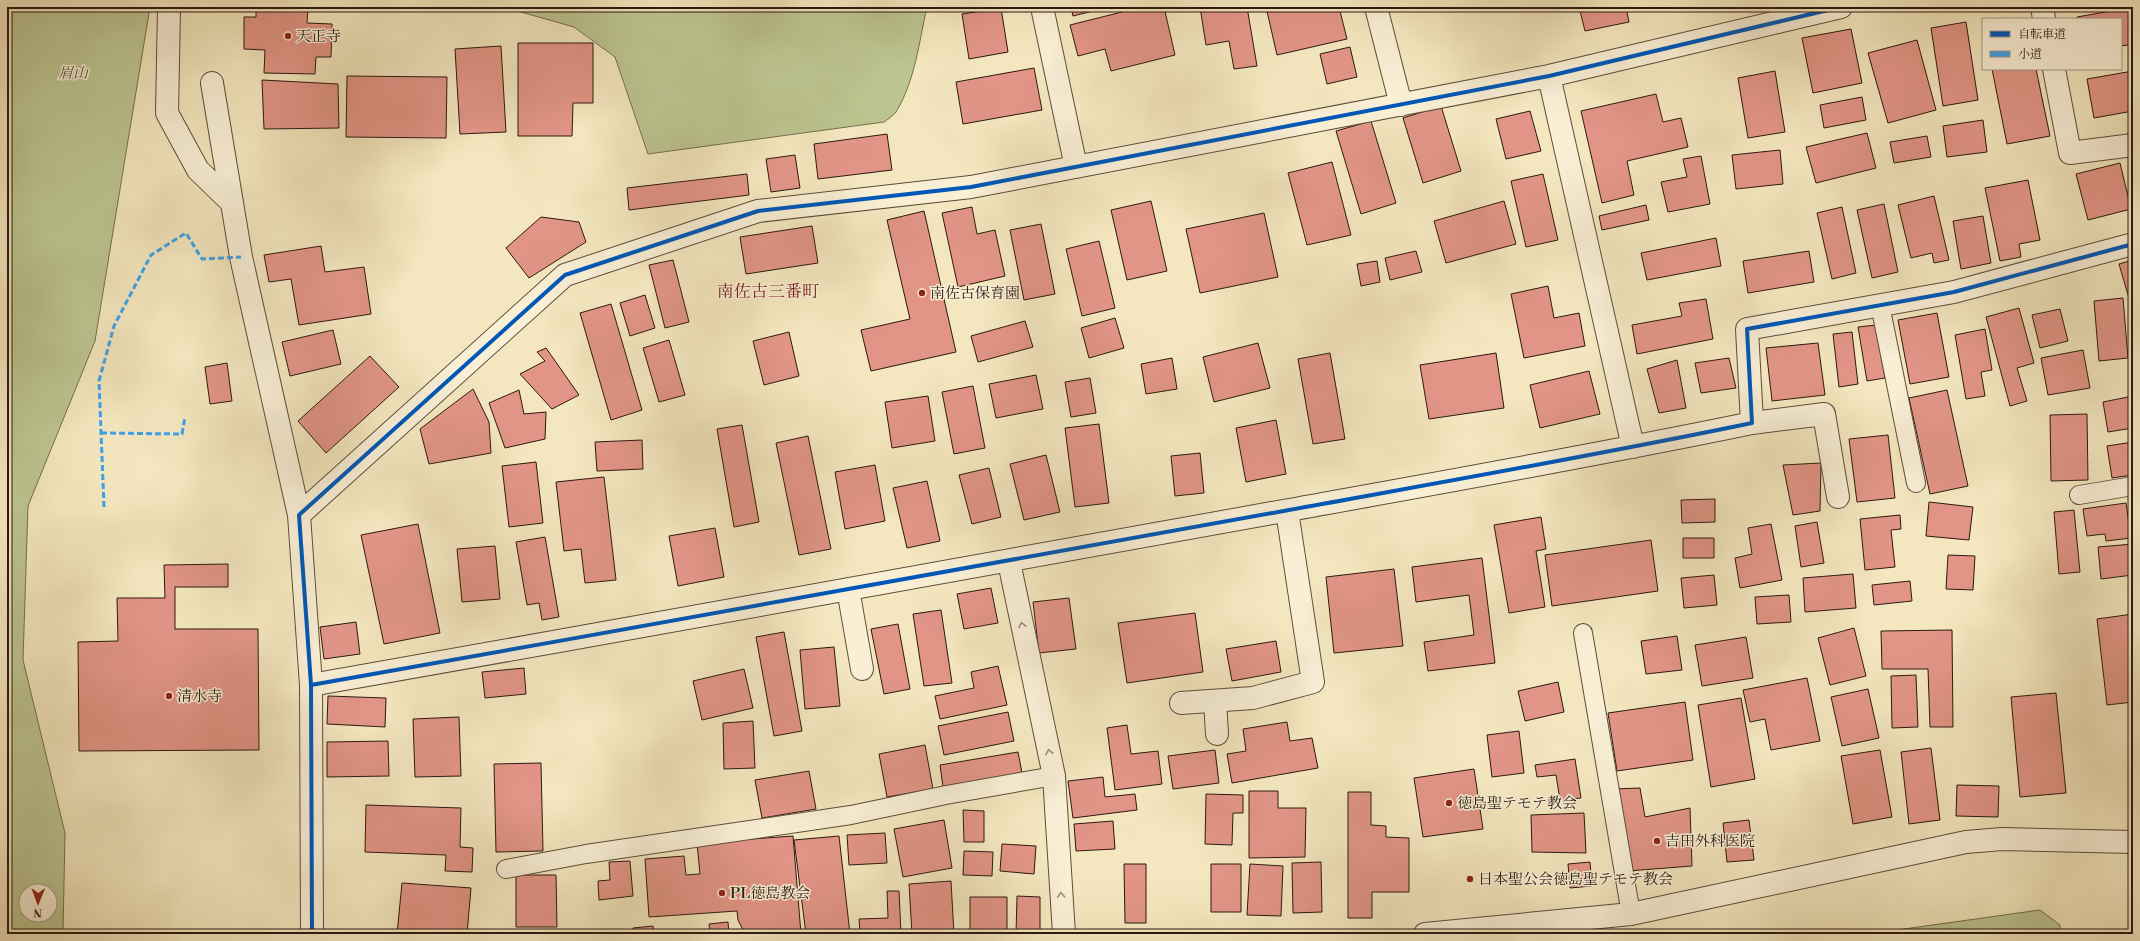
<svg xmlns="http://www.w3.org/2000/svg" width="2140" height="941" viewBox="0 0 2140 941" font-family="'Libre Bodoni','Noto Serif JP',serif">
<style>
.green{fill:#bcc591;stroke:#746e50;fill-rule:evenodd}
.building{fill:#e29587;stroke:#2c1810}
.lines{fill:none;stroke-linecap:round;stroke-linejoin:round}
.lane-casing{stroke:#5e4c3c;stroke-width:20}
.street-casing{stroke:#5e4c3c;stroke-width:24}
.lane{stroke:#f8efd5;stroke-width:18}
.street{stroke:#f8efd5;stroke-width:22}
.quiet{stroke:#3ea2ea;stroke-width:3;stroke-dasharray:6 3;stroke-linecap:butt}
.cycleway-casing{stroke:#f8efd5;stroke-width:6}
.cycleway{stroke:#0057b8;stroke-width:4}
.oneway{stroke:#9c8e7c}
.poi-dot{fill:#8f2418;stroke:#f8efd5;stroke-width:1.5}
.labels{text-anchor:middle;stroke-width:3;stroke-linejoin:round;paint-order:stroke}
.poi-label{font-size:15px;fill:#2c1810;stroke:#f8efd5;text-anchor:start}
.park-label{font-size:15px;font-style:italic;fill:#574c37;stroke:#f8efd5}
.quarter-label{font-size:17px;fill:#7a1f14;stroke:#f8efd5}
</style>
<rect width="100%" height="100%" fill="#f4e7bf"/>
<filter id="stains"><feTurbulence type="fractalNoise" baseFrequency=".005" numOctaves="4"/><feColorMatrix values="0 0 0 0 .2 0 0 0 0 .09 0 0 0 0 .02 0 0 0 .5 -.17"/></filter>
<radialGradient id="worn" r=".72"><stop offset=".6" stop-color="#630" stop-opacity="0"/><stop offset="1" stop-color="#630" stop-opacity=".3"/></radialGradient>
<!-- green -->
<path class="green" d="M7,7H150L95,341L28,506L23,660L65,833L63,934H7ZM26,891H50V915H26Z
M503,7H927C919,42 915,81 896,112C893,116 888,119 884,122L648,154L615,57L574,27Z
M2040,910L2060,925V934H1868Z"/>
<!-- building -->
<path class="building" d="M256,7H308L307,23L332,24L331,57H316L315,74L264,73L265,50L244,49V17H256Z
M1071,7H1109L1073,16Z
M1142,7H1164L1175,55L1111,71L1105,49L1078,56L1070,25Z
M1200,7H1247L1257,66L1234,69L1229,41L1206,45Z
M1266,7H1339L1347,39L1277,55Z
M1579,7H1626L1629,22L1585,31Z
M2133,7V44L2121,46V19H2077V17Z
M1001,8L1008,52L969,59L962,14Z
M1966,22L1978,100L1943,106L1931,28Z
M1851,29L1862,83L1813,93L1802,38Z
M1917,40L1936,110L1888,123L1868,53Z
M518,43H593V103H573L572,136H518Z
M501,46L506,132L460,134L455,49Z
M1350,47L1357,77L1327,84L1320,54Z
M1034,68L1042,110L963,124L956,82Z
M1992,69H2036L2050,136L2007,144Z
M1775,71L1785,132L1748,138L1738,78Z
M2133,71V111L2094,118L2087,79Z
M347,76L447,77L446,138L346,137Z
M262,80L338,84L339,128L264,129Z
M1656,94L1663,122L1681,118L1688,147L1627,161L1634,195L1602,203L1581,111Z
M1862,97L1866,120L1824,128L1820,105Z
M1441,106L1461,171L1423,183L1403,118Z
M1530,111L1541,151L1506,159L1496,119Z
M1983,120L1987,152L1947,157L1943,126Z
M1371,121L1396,203L1361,214L1336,131Z
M1867,133L1876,168L1816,183L1806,147Z
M887,134L892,170L818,179L814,144Z
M1927,136L1931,157L1894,163L1890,142Z
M1780,150L1783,184L1736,189L1732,155Z
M795,155L800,188L771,192L766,159Z
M1701,156L1710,204L1668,212L1661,182L1687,177L1683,159Z
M1332,162L1351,235L1307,245L1288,173Z
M2120,163L2131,209L2088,220L2076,174Z
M747,174L749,195L629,210L627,188Z
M1543,174L1558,240L1526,247L1511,181Z
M2028,180L2040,240L2019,244L2021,257L2000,261L1985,188Z
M1934,196L1949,260L1934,263L1932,253L1911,258L1898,205Z
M1151,201L1167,271L1127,280L1111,210Z
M1504,201L1516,244L1446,263L1434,221Z
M1884,204L1898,272L1872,278L1857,210Z
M1646,205L1649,220L1602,230L1599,216Z
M972,207L977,234L995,230L1005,276L958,287L942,213Z
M1842,207L1856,273L1832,279L1817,213Z
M924,211L956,352L871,371L861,330L910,319L887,220Z
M1264,213L1278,277L1200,293L1186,229Z
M1983,216L1991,263L1961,269L1953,221Z
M541,217L579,222L586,242L529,278L506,248Z
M1041,224L1055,294L1024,300L1010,230Z
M812,226L818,263L746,274L740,237Z
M1716,238L1721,266L1647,280L1641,253Z
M1099,241L1115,308L1082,316L1066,249Z
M321,246L325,272L364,267L371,314L299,325L291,279L269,282L264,255Z
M1416,251L1422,272L1390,280L1385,258Z
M1809,251L1814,282L1748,293L1743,261Z
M673,260L689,322L665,328L649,265Z
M2133,260V293L2128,295L2119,264Z
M1377,261L1380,282L1361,286L1357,264Z
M1548,286L1554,318L1579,313L1585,346L1524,358L1511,294Z
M645,295L655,328L630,336L620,303Z
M2123,298L2128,358L2099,361L2094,301Z
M1706,299L1713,339L1637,354L1632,325L1682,316L1679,303Z
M611,304L642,410L611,420L580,313Z
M2019,308L2034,363L2017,368L2027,401L2010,406L1986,317Z
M2060,309L2068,341L2040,348L2032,315Z
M1937,313L1949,377L1910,384L1898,320Z
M1115,318L1124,348L1089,358L1081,328Z
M1025,321L1033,347L978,362L971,336Z
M1876,325L1885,378L1867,381L1858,327Z
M1985,329L1992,370L1981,372L1985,396L1966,399L1955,335Z
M333,330L341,364L290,376L282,342Z
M789,332L799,376L764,385L753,341Z
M1852,332L1858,384L1839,387L1833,334Z
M669,340L685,395L659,402L643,348Z
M1258,343L1270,388L1214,402L1203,357Z
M1818,343L1825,395L1772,401L1766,348Z
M546,348L579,395L552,409L520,374L545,361L537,352Z
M2083,350L2090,388L2048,395L2041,358Z
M1330,353L1345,439L1313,444L1298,359Z
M1496,353L1504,408L1429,419L1420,365Z
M370,356L399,387L326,453L298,421Z
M1172,358L1177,389L1146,394L1141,364Z
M1729,358L1736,388L1701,393L1695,363Z
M1677,360L1686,408L1659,413L1647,369Z
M227,363L232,401L210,404L205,367Z
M1589,371L1600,414L1540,428L1530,385Z
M1036,375L1043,409L996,418L989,384Z
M1090,378L1096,413L1071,417L1065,382Z
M973,386L985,448L954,454L942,392Z
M473,389L489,422L491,453L429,464L420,429Z
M519,390L524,414L546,412L545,439L505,448L489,403Z
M1947,390L1968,486L1930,494L1909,398Z
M928,396L935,441L892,448L885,402Z
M2133,396V428L2108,432L2103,402Z
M2087,414L2088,480L2051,481L2050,415Z
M1276,420L1286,474L1246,482L1236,428Z
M1099,424L1109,503L1075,507L1065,428Z
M742,425L759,522L734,527L717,429Z
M1888,435L1895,498L1857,502L1849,439Z
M808,436L831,549L799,555L776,443Z
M642,440L643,469L597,471L595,442Z
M2133,442V475L2112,478L2107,446Z
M1200,453L1204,493L1175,496L1171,456Z
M1046,455L1060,512L1024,520L1010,464Z
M536,462L543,523L509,527L502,466Z
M1821,463L1820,511L1793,515L1783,465Z
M875,465L885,521L845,529L835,472Z
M989,468L1001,517L972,524L959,475Z
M604,477L616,580L585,583L581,549L564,551L556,482Z
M927,481L940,541L907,548L893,488Z
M1715,499V522L1682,523L1681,500Z
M1929,502L1973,507L1969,540L1926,536Z
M2126,503L2131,538L2106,541L2105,534L2087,536L2083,509Z
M2074,510L2080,572L2059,574L2054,512Z
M1900,515L1901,529L1891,530L1895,567L1865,570L1860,519Z
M1541,517L1546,549L1536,551L1545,607L1509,613L1494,525Z
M1817,522L1824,563L1801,567L1795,526Z
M418,524L440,633L384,644L361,535Z
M1771,524L1782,580L1740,588L1735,558L1752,554L1748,528Z
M715,528L724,577L678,586L669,536Z
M545,537L559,617L542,620L539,603L527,605L516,542Z
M1683,538H1714V558H1683Z
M1651,540L1658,591L1552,606L1545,555Z
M2133,544V575L2101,579L2098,547Z
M495,546L500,599L462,602L457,549Z
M1948,555L1975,556L1973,590L1946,589Z
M1482,558L1495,663L1428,671L1424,642L1474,635L1469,595L1416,602L1412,567Z
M228,564V587H175V629H258L259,750L79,751L78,642L118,641L117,598H165L164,565Z
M1394,569L1403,646L1334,653L1326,577Z
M1853,574L1856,608L1805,612L1803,578Z
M1714,575L1717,605L1684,608L1681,578Z
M1910,581L1912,601L1874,605L1872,585Z
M991,588L998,623L964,629L957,594Z
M1789,595L1791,622L1757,624L1755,597Z
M1069,598L1076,649L1039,653L1033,602Z
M941,610L952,683L924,686L913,614Z
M1195,613L1203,672L1127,683L1118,623Z
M2133,614V681L2131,682L2133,702L2107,705L2097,619Z
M356,622L360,654L324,659L320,627Z
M898,624L910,689L884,694L871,629Z
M1854,628L1866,676L1830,685L1818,638Z
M1952,630L1953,727H1930L1928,669H1882L1881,631Z
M784,632L802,731L774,736L756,637Z
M1677,636L1682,670L1646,674L1641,641Z
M1746,637L1753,678L1702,686L1695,645Z
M1276,641L1281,672L1232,681L1226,649Z
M834,647L840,706L805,709L800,650Z
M998,666L1007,705L940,719L935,696L974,688L971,672Z
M524,668L526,694L485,698L482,672Z
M744,669L753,708L702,720L693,681Z
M1916,675L1918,727L1892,728L1891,676Z
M1807,678L1820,741L1771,750L1765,719L1750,722L1743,690Z
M1558,682L1564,712L1525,721L1518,691Z
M1868,689L1879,738L1842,746L1831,697Z
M2056,693L2066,793L2020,797L2011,697Z
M328,696L386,698L385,727L327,724Z
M1741,698L1755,779L1711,787L1698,705Z
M1685,702L1693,760L1617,771L1608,713Z
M1008,712L1014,741L944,755L938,726Z
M459,717L461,776L415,777L413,719Z
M753,721L755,768L724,769L723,723Z
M1287,722L1290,741L1312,738L1318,768L1232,783L1227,754L1246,751L1243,729Z
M1127,725L1131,754L1158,751L1162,784L1115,790L1107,728Z
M1519,731L1524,773L1492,777L1487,735Z
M388,741L389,776L327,777V742Z
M925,745L933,789L887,797L879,754Z
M1931,748L1940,820L1909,824L1901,752Z
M1215,750L1219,783L1173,789L1168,756Z
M1880,750L1892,817L1853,824L1841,756Z
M1018,752L1022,773L943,787L940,765Z
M1575,759L1581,798L1560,800L1556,775L1537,777L1535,765Z
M541,763L543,851L496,852L494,764Z
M1474,769L1483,829L1423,837L1414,778Z
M809,771L816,809L762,818L755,780Z
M1103,777L1105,797L1135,794L1137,810L1073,818L1068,781Z
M1957,785L1999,786L1998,817L1956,816Z
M1640,788L1645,817L1690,808L1692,866L1628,871L1614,789Z
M1249,791H1278V808H1306L1305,857L1249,858Z
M1348,792H1371V825L1386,826V837L1409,838V892H1372V918H1348Z
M1206,794L1243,795V813H1233L1232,845L1205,844Z
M366,805L461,808L460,847L473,848L472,872L445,871L446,855L365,852Z
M963,810L984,811V842H964Z
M1584,813L1586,853L1532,852L1531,815Z
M944,820L952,868L903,877L894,829Z
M1749,820L1754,860L1727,862L1723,823Z
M1113,821L1115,849L1076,851L1074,824Z
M885,833L887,863L849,865L847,835Z
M793,836L801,934H745L738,920L737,911L649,917L645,859L684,856L686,875L700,874L697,843Z
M839,836L850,934H806L794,840Z
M1002,844L1036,846L1034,874L1000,871Z
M964,851L993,852L992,876L963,875Z
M630,861L633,896L599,900L598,881L610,880L609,862Z
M1321,862L1322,912L1293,913L1292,863Z
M1590,862L1592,886L1570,888L1568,864Z
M1124,864H1146V923H1125Z
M1211,864H1241V912H1211Z
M1250,864L1283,866L1281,916L1247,915Z
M516,875H556L557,927H516Z
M951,881L954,934H912L909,884Z
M402,883L471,888L467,934H397Z
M887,891H899L901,934H860L859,919L888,918Z
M1017,896L1040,897V934H1016Z
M970,897H1007V934H970Z
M728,922L729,934H710L709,924Z
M653,926L654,934H633V928Z
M704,931V934H666V933Z"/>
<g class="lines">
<defs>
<path id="lane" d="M1880,305L1916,483
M2079,495L2133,486
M1583,633L1631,914
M506,869L586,854L851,815L946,795L1054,776"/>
<path id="street" d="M169,7L167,113L198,170L231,202
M1042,7L1076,167
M1376,7L1401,105
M2042,7L2044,19
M2054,69L2070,153L2133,145
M1549,76L1633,447
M212,83L241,257L299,515
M1752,423L1824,414L1838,497
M1009,562L1054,776L1064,934
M848,589L862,669
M311,685C637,627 963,570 1289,510C1443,482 1598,455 1752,423L1747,329L1954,292L2133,244
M1215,701L1217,734
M1181,703L1253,698L1313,682L1287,511
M312,934L311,685L299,515L565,275L758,211L971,187L1549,76L1841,7
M1425,934L1631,914L1966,842L2002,839L2133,842"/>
</defs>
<!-- lane casing -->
<use href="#lane" class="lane-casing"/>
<!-- street casing -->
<use href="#street" class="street-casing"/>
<!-- lane -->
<use href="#lane" class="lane"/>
<!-- street -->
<use href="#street" class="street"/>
<!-- quiet -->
<path class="quiet" d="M101,433L182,434L185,417
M104,507L99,381L114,326L151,255L186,233L202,259L241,257"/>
<defs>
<path id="cycleway" d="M311,685C637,627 963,570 1289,510C1443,482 1598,455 1752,423L1747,329L1954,292L2133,244
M312,934L311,685L299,515L565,275L758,211L971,187L1549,76L1841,7"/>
</defs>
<!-- cycleway casing -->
<use href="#cycleway" class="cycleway-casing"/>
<!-- cycleway -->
<use href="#cycleway" class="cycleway"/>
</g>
<!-- one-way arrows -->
<defs><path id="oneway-chevron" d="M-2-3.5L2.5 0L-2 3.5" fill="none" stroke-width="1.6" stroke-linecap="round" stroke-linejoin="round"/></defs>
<g class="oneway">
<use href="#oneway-chevron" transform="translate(1022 625) rotate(-102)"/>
<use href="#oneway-chevron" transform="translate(1049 752) rotate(-102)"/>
<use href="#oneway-chevron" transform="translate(1061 895) rotate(-94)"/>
</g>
<!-- markers -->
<g class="poi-dot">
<circle cx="288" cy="36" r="4"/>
<circle cx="922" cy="293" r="4"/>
<circle cx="169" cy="696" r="4"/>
<circle cx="1449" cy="803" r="4"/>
<circle cx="1657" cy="841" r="4"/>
<circle cx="1470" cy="879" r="4"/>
<circle cx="722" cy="893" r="4"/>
</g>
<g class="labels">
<!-- poi labels -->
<g class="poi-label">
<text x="296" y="41">天正寺</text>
<text x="930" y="298">南佐古保育園</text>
<text x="177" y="701">清水寺</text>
<text x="1457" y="808">徳島聖テモテ教会</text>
<text x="1665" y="846">吉田外科医院</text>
<text x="1478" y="884">日本聖公会徳島聖テモテ教会</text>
<text x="730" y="898">PL徳島教会</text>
</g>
<!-- park labels -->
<g class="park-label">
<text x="73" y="78">眉山</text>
</g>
<!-- quarter labels -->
<g class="quarter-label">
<text x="768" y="297">南佐古三番町</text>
</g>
</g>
<!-- margin -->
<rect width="2140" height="941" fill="none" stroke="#f4e7bf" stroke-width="24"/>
<rect x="8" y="8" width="2124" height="925" fill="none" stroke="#2c1810" stroke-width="2"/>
<rect x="12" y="12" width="2116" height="917" fill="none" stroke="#2c1810"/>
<!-- legend -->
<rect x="1982" y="18" width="140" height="52" fill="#f8efd5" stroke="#a69986"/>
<rect x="1990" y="31" width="20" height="6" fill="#0057b8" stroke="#a69986"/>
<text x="2018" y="38" font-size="12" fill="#2c1810">自転車道</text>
<rect x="1990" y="51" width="20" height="6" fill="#3ea2ea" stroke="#a69986"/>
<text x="2018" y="58" font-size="12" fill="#2c1810">小道</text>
<!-- north arrow -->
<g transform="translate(38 903) rotate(181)"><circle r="19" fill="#f8efd5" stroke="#a69986"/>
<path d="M0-3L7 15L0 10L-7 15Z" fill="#8f2418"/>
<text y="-6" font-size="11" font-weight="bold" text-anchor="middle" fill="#2c1810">N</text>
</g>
<rect width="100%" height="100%" filter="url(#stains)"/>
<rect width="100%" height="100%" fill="url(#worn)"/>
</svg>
